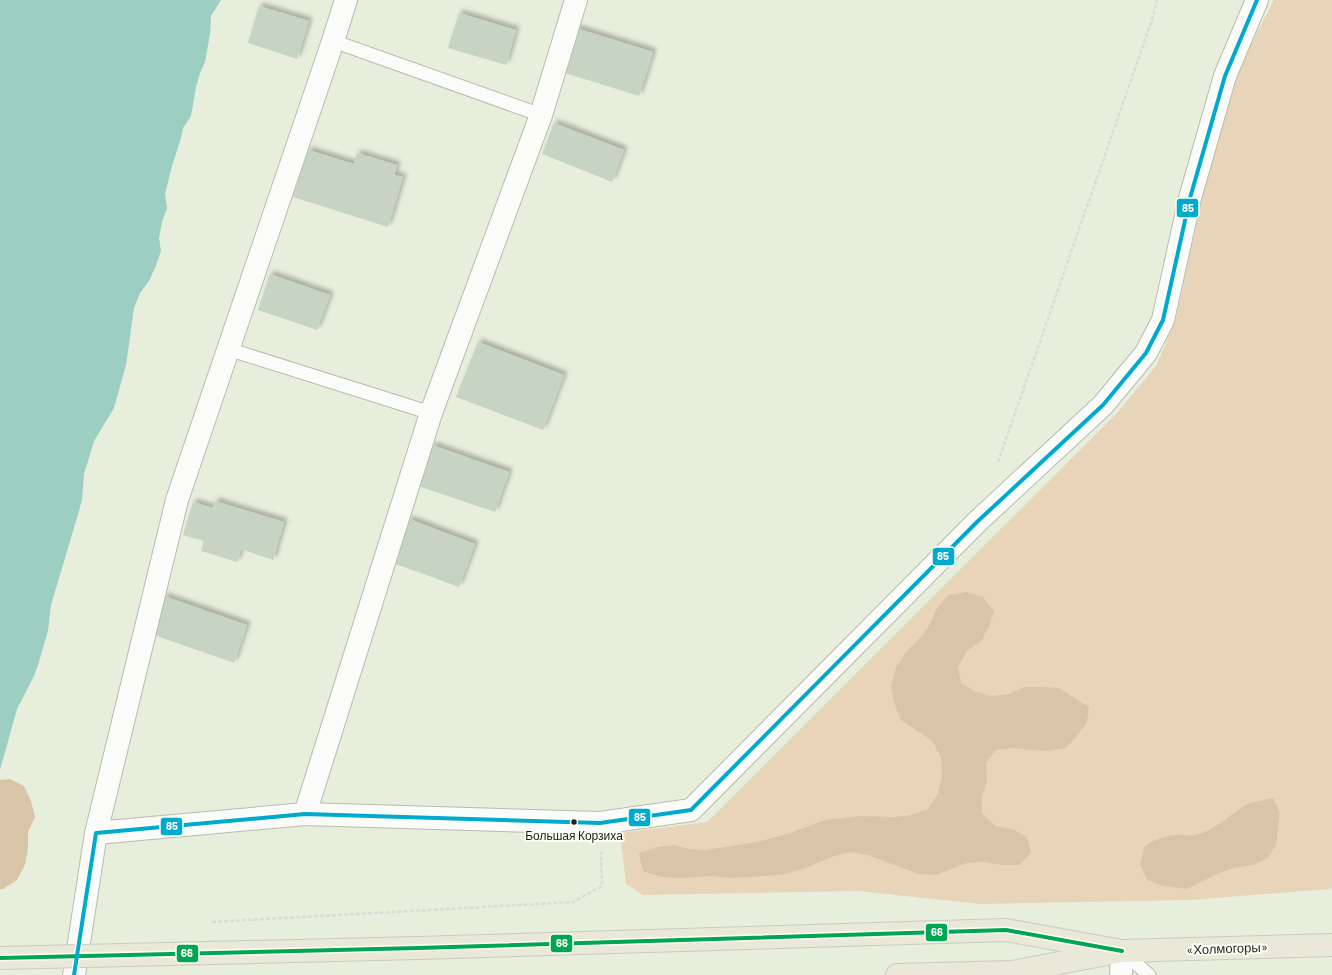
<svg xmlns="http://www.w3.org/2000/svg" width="1332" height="975" viewBox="0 0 1332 975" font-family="Barlow,sans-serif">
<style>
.green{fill:#e8d5b9}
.forest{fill:#d8c5a7}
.water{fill:#9ccec1}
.building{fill:#c7d4c4;filter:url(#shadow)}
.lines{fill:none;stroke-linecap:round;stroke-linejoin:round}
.lane-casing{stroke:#b7bcae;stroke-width:15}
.street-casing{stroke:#b7bcae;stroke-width:24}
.primary-casing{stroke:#c9ccc3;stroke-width:24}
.path{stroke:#daddd7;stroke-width:2.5;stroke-dasharray:4 2;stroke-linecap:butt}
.lane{stroke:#fbfcfa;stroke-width:13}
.street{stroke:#fbfcfa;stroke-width:22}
.primary{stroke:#eae8d9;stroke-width:22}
.primary-bridge-casing{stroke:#c9ccc3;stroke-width:24;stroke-linecap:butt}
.primary-bridge{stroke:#eae8d9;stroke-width:22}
.bus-1-casing{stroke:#fcfff8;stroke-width:7}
.bus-2-casing{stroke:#fcfff8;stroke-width:7}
.bus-1{stroke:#00a651;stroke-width:4}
.bus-2{stroke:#00a9ce;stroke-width:4}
.bus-dot{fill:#1c2014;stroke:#fcfff8;stroke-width:1.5}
.labels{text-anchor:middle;stroke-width:4;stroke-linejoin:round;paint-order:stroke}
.bus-label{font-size:12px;fill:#1c2014;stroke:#fcfff8}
.street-label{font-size:13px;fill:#1c2014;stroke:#fcfff8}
.line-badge{stroke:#fcfff8;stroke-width:1.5}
.badge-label{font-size:11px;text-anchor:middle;font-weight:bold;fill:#fff}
</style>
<defs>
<filter id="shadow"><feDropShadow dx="3.5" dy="-3.5" stdDeviation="2" flood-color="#0004"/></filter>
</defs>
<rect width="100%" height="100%" fill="#e7eedc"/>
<!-- green -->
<path class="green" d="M1274,0H1332V888L1329,889L1191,900L981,904L858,891L643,895L626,884L620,833L707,822L1117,413L1156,366L1175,322L1201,203L1236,73Z"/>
<!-- forest -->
<path class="forest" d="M967,592L983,597L994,611L989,627L981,641L967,651L958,667L961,683L974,691L991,696L1009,694L1024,687H1042L1059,688L1089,707L1087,722L1077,736L1065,748L1048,751L1030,750L1013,748L996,750L986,763L987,780L982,797V813L995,826L1012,829L1027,837L1031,852L1020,865H1002L984,862L967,863L936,875L918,874L868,855L850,852L834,856L803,869L785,874L766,876L730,878L713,876L680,878L662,877L643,871L639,853L657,847L674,845L690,849L706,850L757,842L790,833L825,820L859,816L894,817L911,815L928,809L938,793L942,776L941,757L932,741L901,720L894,703L891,685L896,668L906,652L919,639L929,626L936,610L948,595Z
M10,779L24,786L31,801L35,817L28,832V848L25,865L17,880L3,889H0V780Z
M1273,798L1280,813L1276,845L1268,858L1253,865L1233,868L1217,874L1187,889L1163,886L1147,880L1140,864L1145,846C1155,840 1164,835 1177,835C1183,834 1189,837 1195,835C1215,830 1222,821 1238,810C1248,802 1260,801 1273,798Z"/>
<!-- water -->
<path class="water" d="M0,0H221L211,16L210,34L205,62L200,73L196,87L191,116L183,128L181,138L172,166L165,194L167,208L162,222L159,238L161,251L155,268L149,281L140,293L134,308L126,365L114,408L94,441L84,474L82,500L79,511L51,605L48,631L38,665L34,676L17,709L0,770Z"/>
<!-- building -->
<path class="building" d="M259,6L309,21L297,59L248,43Z
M459,13L516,30L506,65L448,48Z
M576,28L653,52L639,96L562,72Z
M554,123L624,150L612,182L542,154Z
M308,150L354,164L357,153L397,165L394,175L403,177L388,227L293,197Z
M270,274L330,295L317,330L258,310Z
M478,342L564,375L543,430L456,397Z
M432,445L509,472L495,512L418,486Z
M215,501L284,522L273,560L241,549L237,562L201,551L204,541L183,535L193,502L213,508Z
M409,519L475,544L459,587L393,563Z
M164,596L247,625L234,663L151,634Z"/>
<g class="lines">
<defs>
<path id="lane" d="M333,41L541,115
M228,349L431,413
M1122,951L1149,975"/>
<path id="street" d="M305,814L431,413L541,115L576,0
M96,833L177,500L333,41L346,0
M74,975L96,833L305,814L600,823L691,810L978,521L1103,405L1146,353L1163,320L1190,198L1225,76L1257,0
M1121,975L1122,951"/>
<path id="primary" d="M418,948L1006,930L1122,951
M897,975L1012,972L1122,951L1332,945"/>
</defs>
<!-- lane casing -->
<use href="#lane" class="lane-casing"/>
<!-- street casing -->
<use href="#street" class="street-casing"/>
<!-- primary casing -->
<use href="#primary" class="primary-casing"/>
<!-- path -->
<path class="path" d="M998,462L1153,17L1157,0
M212,922L573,902L602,886L601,852"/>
<!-- lane -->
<use href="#lane" class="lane"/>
<!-- street -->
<use href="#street" class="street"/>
<!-- primary -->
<use href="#primary" class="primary"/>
<defs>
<path id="primary-bridge" d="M0,958L418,948"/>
</defs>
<!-- primary-bridge casing -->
<use href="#primary-bridge" class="primary-bridge-casing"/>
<!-- primary-bridge -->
<use href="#primary-bridge" class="primary-bridge"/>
<defs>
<path id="bus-1" d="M0,958L418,948L1006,930L1122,951"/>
<path id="bus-2" d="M74,975L96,833L305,814L600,823L691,810L978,521L1103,405L1146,353L1163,320L1190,198L1225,76L1257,0"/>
</defs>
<!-- bus-1 casing -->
<use href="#bus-1" class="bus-1-casing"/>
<!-- bus-2 casing -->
<use href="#bus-2" class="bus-2-casing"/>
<!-- bus-1 -->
<use href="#bus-1" class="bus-1"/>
<!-- bus-2 -->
<use href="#bus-2" class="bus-2"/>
</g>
<!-- markers -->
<circle class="bus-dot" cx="574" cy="822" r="3.5"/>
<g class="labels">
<!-- bus labels -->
<g class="bus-label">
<text x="574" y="840">Большая Корзиха</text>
</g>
<!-- street labels -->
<g class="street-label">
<text transform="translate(1227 948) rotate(-2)" y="5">«Холмогоры»</text>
</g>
</g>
<g class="line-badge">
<rect x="1176" y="198" width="23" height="20" rx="4" fill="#00a9ce"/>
<rect x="932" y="547" width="23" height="19" rx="4" fill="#00a9ce"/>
<rect x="628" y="808" width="23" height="19" rx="4" fill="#00a9ce"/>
<rect x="160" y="817" width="23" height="19" rx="4" fill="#00a9ce"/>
<rect x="925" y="923" width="23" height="19" rx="4" fill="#00a651"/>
<rect x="550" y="934" width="23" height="19" rx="4" fill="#00a651"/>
<rect x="176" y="944" width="23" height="19" rx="4" fill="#00a651"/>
</g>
<g class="badge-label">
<text x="1188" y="212">85</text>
<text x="943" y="560">85</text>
<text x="640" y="821">85</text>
<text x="172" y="830">85</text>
<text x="937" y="936">66</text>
<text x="562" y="947">66</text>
<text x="187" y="957">66</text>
</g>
</svg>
